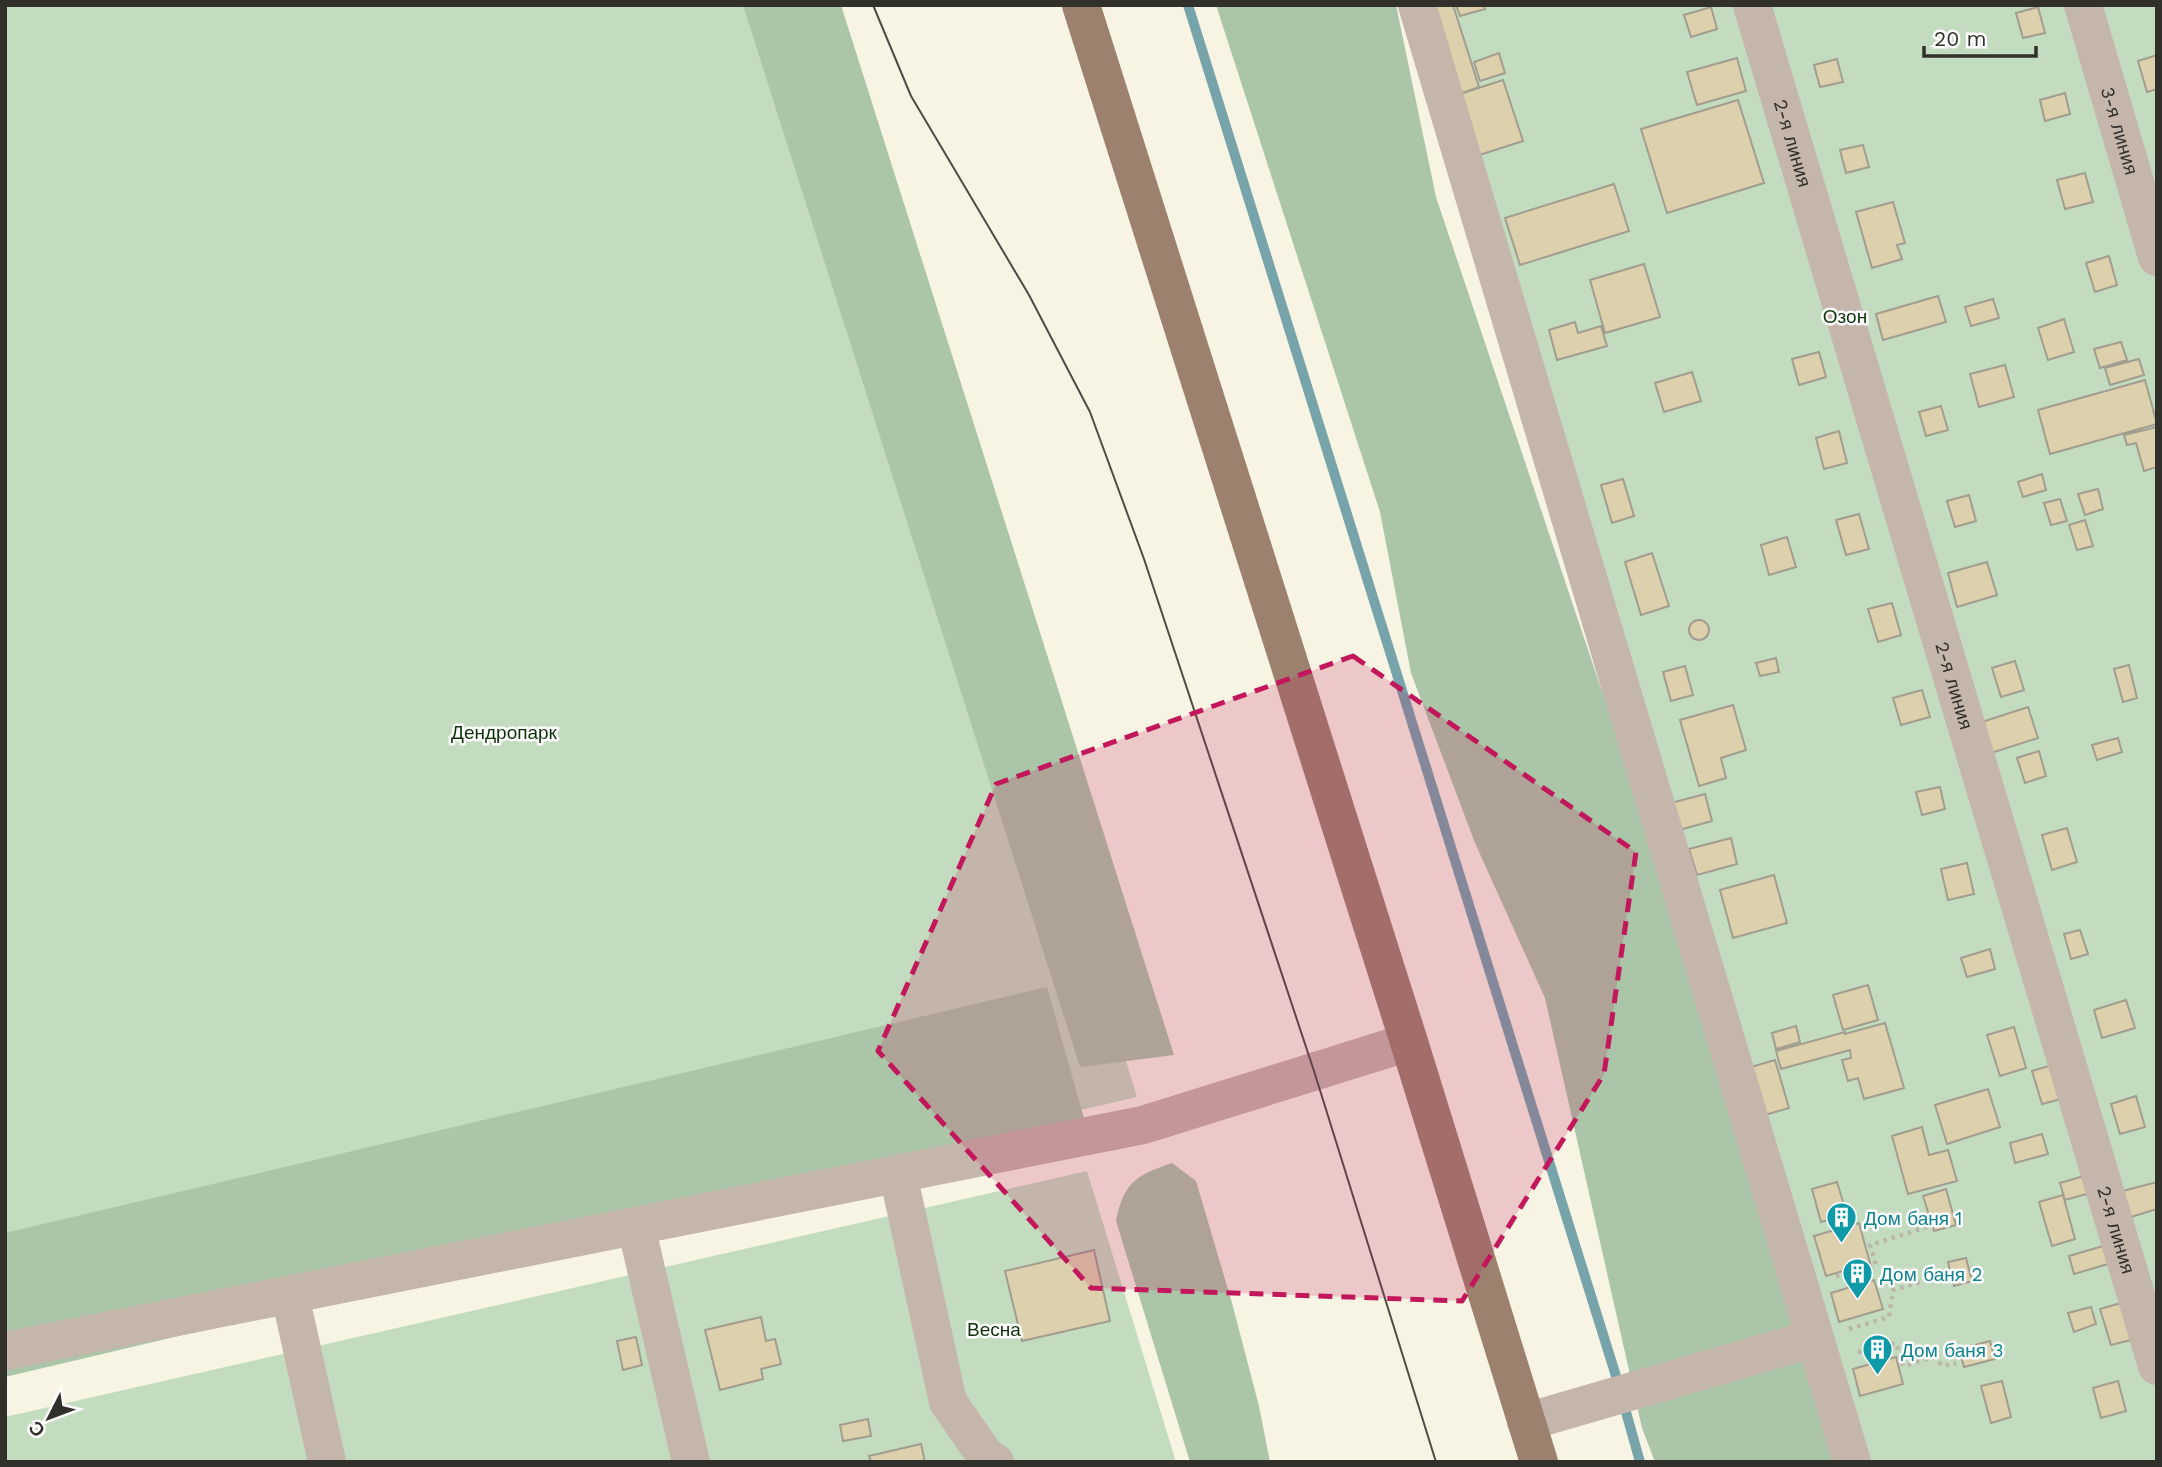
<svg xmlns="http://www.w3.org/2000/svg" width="2162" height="1467" viewBox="0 0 2162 1467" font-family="'Work Sans',sans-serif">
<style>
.green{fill:#c3dcbf}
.forest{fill:#aac5a7}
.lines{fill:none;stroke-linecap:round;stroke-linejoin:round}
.stream{stroke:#76a4aa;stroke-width:10}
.building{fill:#ddd1ad;stroke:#a19d8f;stroke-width:2}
.path{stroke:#bab7aa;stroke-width:4.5;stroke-dasharray:3.5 5;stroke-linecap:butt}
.minor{stroke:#c5b6ab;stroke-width:38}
.major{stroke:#9c826e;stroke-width:38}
.tram{stroke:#4e4c45;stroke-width:2}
.marked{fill:#c2185b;fill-opacity:0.2;stroke:#c2185b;stroke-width:5;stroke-dasharray:14 9;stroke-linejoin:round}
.labels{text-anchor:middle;stroke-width:5;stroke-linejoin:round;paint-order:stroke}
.street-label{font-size:19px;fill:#32302b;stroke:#fff}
.park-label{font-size:19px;fill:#0c3308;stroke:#fff}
.culture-label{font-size:19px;fill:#0d838f;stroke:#fff;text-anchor:start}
</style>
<rect width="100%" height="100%" fill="#f8f4e4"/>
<!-- green -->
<path class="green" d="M5,5H803L1137,1097L5,1360Z
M1427,5H2157V1462H1865Z
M1087,1171L1176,1462H5V1417Z"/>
<!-- forest -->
<path class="forest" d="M743,5H841L1174,1055L1080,1067Z
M1216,5H1396L1436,197L1661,867L1836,1462H1655L1642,1428L1545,998L1475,843L1411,673L1380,512Z
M1047,987L1085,1122L5,1377V1233Z
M1172,1163L1196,1181L1232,1303L1259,1406L1270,1462H1190L1116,1221C1124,1182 1135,1176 1172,1163Z"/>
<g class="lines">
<!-- stream -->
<path class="stream" d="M1188,5L1616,1376
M1626,1412L1640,1462"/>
</g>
<!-- building -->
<path class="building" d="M1424,5H1453L1479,87L1454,96Z
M1456,5H1484L1485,9L1460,16Z
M1711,7L1717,29L1691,37L1684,15Z
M2038,7L2045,33L2023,38L2016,13Z
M1499,53L1505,73L1480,81L1474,62Z
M2157,55V89L2147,92L2138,61Z
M1737,58L1746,91L1697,105L1687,72Z
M1837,59L1843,82L1820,87L1814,65Z
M1503,80L1523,141L1473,157L1454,96Z
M2065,93L2070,114L2045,121L2040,100Z
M1738,100L1764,183L1667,213L1641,129Z
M1863,145L1869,167L1846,173L1840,150Z
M2085,173L2093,202L2065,209L2057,180Z
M1614,184L1629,231L1520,265L1505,218Z
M1893,202L1905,243L1897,245L1902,259L1872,268L1856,212Z
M2109,256L2117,285L2095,292L2086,263Z
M1644,264L1660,317L1605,333L1590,280Z
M1938,296L1946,322L1883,340L1876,314Z
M1993,299L1999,318L1971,326L1965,307Z
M2064,319L2074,352L2048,360L2038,328Z
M1575,322L1578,333L1601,326L1607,346L1557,360L1549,330Z
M2121,342L2127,360L2100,368L2094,349Z
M1819,352L1826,377L1799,385L1792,359Z
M2139,359L2144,375L2110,385L2105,368Z
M2005,365L2014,397L1979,407L1970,374Z
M1692,372L1701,401L1664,412L1655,383Z
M2145,380L2157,424L2050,454L2038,410Z
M1941,406L1948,430L1926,436L1919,412Z
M2157,427V467L2144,471L2136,443L2127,445L2124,435Z
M1839,431L1847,463L1824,469L1816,438Z
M2042,474L2046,490L2023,497L2018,482Z
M1623,479L1634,516L1612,523L1601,485Z
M2098,489L2103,509L2085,515L2078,494Z
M1969,495L1976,521L1955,527L1947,501Z
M2060,499L2067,521L2051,525L2044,503Z
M1859,514L1869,549L1846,555L1836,520Z
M2085,520L2093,546L2077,550L2069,525Z
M1787,537L1796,567L1769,575L1761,545Z
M1652,553L1669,606L1641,615L1625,562Z
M1987,562L1997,595L1957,607L1948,573Z
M1892,603L1901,635L1878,642L1868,609Z
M1689 630a10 10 0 1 1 20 0a10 10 0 1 1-20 0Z
M1776,658L1779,672L1760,676L1756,663Z
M2015,661L2024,690L2001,697L1992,668Z
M2129,665L2137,698L2123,702L2114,669Z
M1685,666L1693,695L1671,701L1663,672Z
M1922,690L1930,717L1901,725L1893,698Z
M1733,705L1746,750L1721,758L1726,778L1699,786L1680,720Z
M2028,707L2038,738L1991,753L1982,722Z
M2118,738L2122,752L2097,760L2092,745Z
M2039,751L2046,776L2025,783L2017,758Z
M1940,787L1945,809L1922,815L1916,792Z
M1705,794L1712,821L1679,830L1671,803Z
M2067,828L2077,862L2052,870L2042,835Z
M1731,838L1737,864L1697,875L1689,849Z
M1967,863L1974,894L1948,900L1941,869Z
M1774,875L1787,923L1733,938L1720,890Z
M2080,930L2088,954L2071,959L2064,934Z
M1990,949L1995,969L1967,977L1961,958Z
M1868,985L1878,1020L1843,1030L1833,995Z
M2126,1000L2135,1028L2102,1038L2094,1010Z
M1885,1023L1904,1088L1864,1099L1858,1078L1848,1081L1842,1060L1851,1058L1850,1050L1781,1069L1776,1051L1845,1032V1034Z
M1796,1026L1800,1042L1776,1049L1772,1033Z
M2014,1027L2026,1068L2000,1076L1987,1035Z
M1775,1060L1789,1108L1758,1117L1744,1069Z
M2052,1065L2061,1099L2042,1104L2032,1071Z
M1988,1089L2000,1127L1947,1144L1935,1105Z
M2136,1096L2145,1127L2120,1134L2111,1104Z
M1922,1127L1929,1155L1948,1150L1957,1181L1908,1194L1892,1136Z
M2042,1134L2048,1154L2015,1163L2010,1143Z
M2084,1176L2090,1193L2065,1200L2060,1183Z
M1837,1182L1847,1215L1821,1222L1812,1189Z
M2157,1182V1209L2131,1217L2123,1191Z
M1946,1189L1956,1225L1934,1231L1923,1196Z
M2063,1195L2075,1239L2052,1246L2039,1202Z
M1859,1223L1870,1263L1826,1276L1814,1236Z
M2103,1246L2108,1264L2074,1274L2069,1256Z
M1094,1250L1110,1321L1022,1341L1005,1271Z
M1966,1258L1972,1281L1954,1286L1948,1262Z
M1874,1280L1883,1309L1839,1322L1831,1293Z
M2121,1303L2131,1340L2111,1345L2100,1309Z
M2091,1307L2096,1324L2074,1332L2068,1313Z
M761,1317L766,1341L775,1339L781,1364L761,1369L763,1379L720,1390L705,1330Z
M636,1337L642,1365L623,1370L617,1341Z
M1990,1341L1995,1359L1964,1367L1959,1349Z
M1896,1357L1903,1384L1860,1396L1853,1369Z
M2002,1381L2011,1417L1991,1423L1981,1386Z
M2118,1381L2126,1411L2101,1418L2093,1388Z
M868,1419L871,1436L843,1441L840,1425Z
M921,1444L925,1462H871L869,1456Z"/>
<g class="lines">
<!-- path -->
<path class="path" d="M1836,1276L1876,1265L1870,1245L1927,1227
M1849,1329L1889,1317L1893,1290L1945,1275
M1858,1352L1896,1343L1903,1366L1933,1357L1943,1366L1956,1363"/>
<!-- minor -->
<g class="minor">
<path d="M1417,5L1852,1462"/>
<path id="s1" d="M1752,5L2157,1366"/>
<path id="s2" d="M2083,5L2157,257"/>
<path d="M898,1174L948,1402L987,1458L995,1462"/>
<path d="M636,1226L691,1462"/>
<path d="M290,1295L327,1462"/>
<path d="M5,1351L1143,1125L1409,1042"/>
<path d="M1526,1422L1815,1338"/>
</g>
<!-- major -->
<path class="major" d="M1081,5L1409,1042L1539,1462"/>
<!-- tram -->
<path class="tram" d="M873,5L911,96L1029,295L1090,412L1144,559L1314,1071L1436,1462"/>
</g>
<!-- marked area -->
<path class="marked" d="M1353,656L1636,852L1604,1074L1462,1301L1091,1288L878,1051L996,784Z"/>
<!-- icons -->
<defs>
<symbol id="building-pin" viewBox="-11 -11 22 30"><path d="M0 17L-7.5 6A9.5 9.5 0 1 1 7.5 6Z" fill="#0f9aa8" stroke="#fff"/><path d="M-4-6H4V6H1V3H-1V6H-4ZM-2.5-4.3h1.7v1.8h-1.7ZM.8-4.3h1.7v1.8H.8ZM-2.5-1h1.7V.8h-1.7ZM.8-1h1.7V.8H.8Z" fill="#fff"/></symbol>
</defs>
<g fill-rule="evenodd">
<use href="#building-pin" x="1824" y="1200" width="35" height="47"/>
<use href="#building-pin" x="1840" y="1256" width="35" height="47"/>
<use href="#building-pin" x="1860" y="1332" width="35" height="47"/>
</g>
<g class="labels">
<!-- street labels -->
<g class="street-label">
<text dy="7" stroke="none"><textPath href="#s2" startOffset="131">3-я линия</textPath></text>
<text dy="7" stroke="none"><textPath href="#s1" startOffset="144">2-я линия</textPath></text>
<text dy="7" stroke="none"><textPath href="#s1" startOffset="710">2-я линия</textPath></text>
<text dy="7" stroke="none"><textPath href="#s1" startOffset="1278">2-я линия</textPath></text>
</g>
<!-- park labels -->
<g class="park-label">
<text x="1845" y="323">Озон</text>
<text x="504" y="739">Дендропарк</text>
<text x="994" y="1336">Весна</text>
</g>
<!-- culture labels -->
<g class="culture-label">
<text x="1864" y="1225">Дом баня 1</text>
<text x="1880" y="1281">Дом баня 2</text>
<text x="1901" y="1357">Дом баня 3</text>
</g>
</g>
<!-- border -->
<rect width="2162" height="1467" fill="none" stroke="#32302b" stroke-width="14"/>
<!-- north arrow -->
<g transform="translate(49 1418) rotate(228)" stroke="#ffffff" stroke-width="5" paint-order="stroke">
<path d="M0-5L12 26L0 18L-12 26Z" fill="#32302b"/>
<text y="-10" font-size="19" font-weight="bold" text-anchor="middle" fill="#32302b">С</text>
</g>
<!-- scale -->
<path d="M1924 46v10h112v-10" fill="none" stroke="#32302b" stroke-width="3.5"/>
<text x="1934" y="46" font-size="21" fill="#32302b" stroke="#ffffff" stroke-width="5" paint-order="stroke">20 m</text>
</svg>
